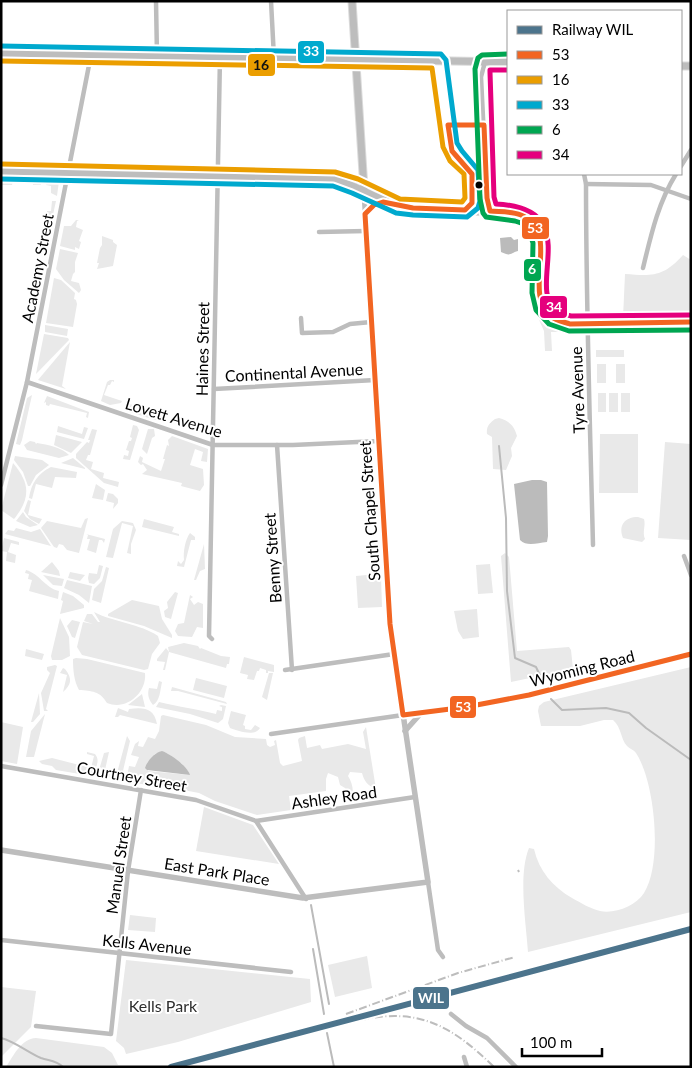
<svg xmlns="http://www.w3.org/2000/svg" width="692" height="1068" viewBox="0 0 692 1068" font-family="Lato,sans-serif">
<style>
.green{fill:#e9e9e9;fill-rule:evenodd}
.water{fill:#bbb}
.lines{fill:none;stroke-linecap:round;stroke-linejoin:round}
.stream{stroke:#bbb;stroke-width:2}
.primary-casing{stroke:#dbdbdb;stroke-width:9}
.minor{stroke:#bdbdbd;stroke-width:4.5}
.tertiary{stroke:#bdbdbd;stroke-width:5.5}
.primary{stroke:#bdbdbd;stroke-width:7}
.rail{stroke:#bdbdbd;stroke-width:2;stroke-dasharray:8 2.5 1 2.5;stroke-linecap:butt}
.bus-1-casing{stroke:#fff;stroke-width:9}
.bus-2-casing{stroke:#fff;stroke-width:9}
.bus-3-casing{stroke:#fff;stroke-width:9}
.bus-4-casing{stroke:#fff;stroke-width:9}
.bus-5-casing{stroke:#fff;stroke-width:9}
.bus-1{stroke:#f26522;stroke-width:5}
.bus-2{stroke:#eb9e00;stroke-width:5}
.bus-3{stroke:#00a9ce;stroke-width:5}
.bus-4{stroke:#00a651;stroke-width:5}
.bus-5{stroke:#e5007d;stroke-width:5}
.rail-1-casing{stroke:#fff;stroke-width:10}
.rail-1{stroke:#4c748c;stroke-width:6}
.bus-dot{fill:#000;stroke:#fff;stroke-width:2}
.labels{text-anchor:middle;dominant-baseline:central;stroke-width:4;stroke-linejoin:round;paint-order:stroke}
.street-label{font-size:16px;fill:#000;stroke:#fff}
.park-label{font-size:16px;fill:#2e2e2e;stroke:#fff}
.line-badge{stroke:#fff;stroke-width:2}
.badge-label{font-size:14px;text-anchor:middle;font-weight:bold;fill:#fff}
.pale-badge-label{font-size:14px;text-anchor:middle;font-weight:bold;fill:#111}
</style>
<rect width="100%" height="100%" fill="#fff"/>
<!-- green -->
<g class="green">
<path d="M 4,177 L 20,177 L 20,182 L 13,182 L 12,185 L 1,185 Z"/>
<path d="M 22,177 L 42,178 L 42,180 L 40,180 L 41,185 L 33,185 L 33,183 L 27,183 L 27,181 L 22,182 Z"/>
<path d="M 46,177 L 59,181 L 57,196 L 51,193 L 51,186 L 46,185 L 48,181 L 46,181 Z"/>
<path d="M 52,201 L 56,201 L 51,224 L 47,223 L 47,211 L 51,211 Z"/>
<path d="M 76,220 L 79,220 L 77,221 L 76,227 L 83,230 L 79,241 L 81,242 L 79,249 L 75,247 L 75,250 L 60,246 L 64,226 L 71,226 Z"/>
<path d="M 102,236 L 113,240 L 113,242 L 117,245 L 113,266 L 97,269 L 99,263 L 97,263 L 100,248 L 102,245 Z"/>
<path d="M 60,249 L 78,253 L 75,262 L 75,272 L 73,274 L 71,281 L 79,283 L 81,290 L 79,293 L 64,280 L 56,269 Z"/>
<path d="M 683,255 L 691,260 L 691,317 L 623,318 L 625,274 C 653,276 663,277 683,255 Z"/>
<path d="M 54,278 L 61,280 L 75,293 L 74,299 L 76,300 L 77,304 L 73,327 L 46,323 Z"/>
<path d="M 536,313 L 537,313 L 545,322 L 559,330 L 559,332 L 551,332 L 552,351 L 545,351 L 544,331 Z"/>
<path d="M 45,325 L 68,329 L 67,336 L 45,332 Z"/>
<path d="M 44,334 L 68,338 L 69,340 L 36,374 Z"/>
<path d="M 70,342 L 62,386 L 66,389 L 38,380 Z"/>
<rect x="596" y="350" width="28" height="7"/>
<rect x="597" y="364" width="9" height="19"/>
<rect x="616" y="364" width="9" height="19"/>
<path d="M 110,380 L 114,380 L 114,382 L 112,381 L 110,385 L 108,385 L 104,395 L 122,401 L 121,403 L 110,405 L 101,401 L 107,382 Z"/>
<rect x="598" y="393" width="8" height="19"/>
<rect x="609" y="393" width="9" height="19"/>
<rect x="621" y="393" width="9" height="19"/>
<path d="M 32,395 L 22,440 L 20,445 L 16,444 L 27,398 Z"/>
<path d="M 47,396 L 89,412 L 88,418 L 86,417 L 87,413 L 50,404 L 49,406 L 46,405 L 46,402 L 44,403 Z"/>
<path d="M 127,403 L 133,405 L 132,407 L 142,411 L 145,410 L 147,407 L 156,411 L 158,415 L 157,419 L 155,420 L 130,412 L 126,406 Z"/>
<path d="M 499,418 C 509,421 514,425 517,436 L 511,448 L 512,456 L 506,470 L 493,469 L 492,437 L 487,434 C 486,426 490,423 495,419 Z"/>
<path d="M 133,425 L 137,426 L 139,430 L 130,460 L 123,459 L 124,455 L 128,456 L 129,451 L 126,450 L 129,441 L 131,441 L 132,438 L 130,437 Z"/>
<path d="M 58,426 L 82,434 L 84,427 L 88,428 L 84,439 L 57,432 Z"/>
<path d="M 92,429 L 97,430 L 90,455 L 88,455 L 86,460 L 93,462 L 91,469 L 104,473 L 103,478 L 119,482 L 118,487 L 104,483 L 76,458 L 76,454 L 87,442 L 89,443 L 90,440 L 88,440 Z"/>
<path d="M 148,429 L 154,429 L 155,436 L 152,438 L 147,454 L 142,449 Z"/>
<path d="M 600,434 L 638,434 L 638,493 L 599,493 Z"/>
<path d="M 56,435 L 82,442 L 71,453 L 54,445 Z"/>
<path d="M 172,436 L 208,449 L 207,462 L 201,461 L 203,452 L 195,449 L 190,465 L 203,469 L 204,485 L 200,491 L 181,486 L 182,483 L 142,474 L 147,470 L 143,464 L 141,465 L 138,462 L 140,456 L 143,458 L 142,462 L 161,471 L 165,459 L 163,459 L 167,445 L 169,446 L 168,440 Z"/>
<path d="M 30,441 L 35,442 L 36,444 L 37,443 C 48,445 61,447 69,455 L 59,458 L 27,450 L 24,445 Z"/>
<path d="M 665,442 L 691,444 L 691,540 L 658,538 Z"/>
<path d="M 15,456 L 42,460 L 49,465 L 36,475 L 30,486 L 28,486 L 23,472 L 14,460 Z"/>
<path d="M 73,458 L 85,468 L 85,469 L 61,463 Z"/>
<path d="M 13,463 C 30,483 31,498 14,519 L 1,510 Z"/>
<path d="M 51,467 L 77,472 L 76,478 L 55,477 L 52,488 L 36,484 L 32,499 L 29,498 C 31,484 38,473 51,467 Z"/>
<path d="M 96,484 L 105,490 L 103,500 L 92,498 Z"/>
<path d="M 108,493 L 113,494 L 118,499 L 118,503 L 113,509 L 114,503 L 106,501 Z"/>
<path d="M 28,500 L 31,501 L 28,515 L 42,519 L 39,524 L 30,519 L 24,511 Z"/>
<path d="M 23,512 L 26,517 L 38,525 L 30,527 L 16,521 Z"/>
<path d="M 638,517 L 644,519 C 646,526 642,532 645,539 L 642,542 L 623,538 C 618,525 625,517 638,517 Z"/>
<path d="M 88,518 L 79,553 L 67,550 L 63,545 L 59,544 L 57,548 L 54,547 L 41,528 L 47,521 L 81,528 L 85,519 Z"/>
<path d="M 144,519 L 174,527 L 172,532 L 179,534 L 179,536 L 142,527 Z"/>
<path d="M 122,521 L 133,523 L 136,530 L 131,544 L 131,554 L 127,553 L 133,526 L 122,523 L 113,558 L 106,557 L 113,529 Z"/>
<path d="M 16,528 L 31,532 L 40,529 L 51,546 L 5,534 L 8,530 L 14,531 Z"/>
<path d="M 190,533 L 195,537 L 195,540 L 191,540 L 184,567 L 177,566 L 178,561 L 181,564 L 184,560 C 183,552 185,540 190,533 Z"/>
<path d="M 86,534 L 105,539 L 104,543 L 102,540 L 99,540 L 96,553 L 87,550 L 90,539 L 87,539 L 88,535 Z"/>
<path d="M 4,538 L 19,542 L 19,545 L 11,543 L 8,552 L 16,555 L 15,563 L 6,561 L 7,552 L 1,551 Z"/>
<path d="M 204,544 L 205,569 L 200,571 L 196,580 L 194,580 Z"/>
<path d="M 505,553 L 509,557 L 517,651 L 569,647 L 571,650 L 573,669 L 511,682 L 501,556 Z"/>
<path d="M 52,562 L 59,571 L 60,576 L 41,572 Z"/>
<path d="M 490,564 L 493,593 L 478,594 L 476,565 Z"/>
<path d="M 99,565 L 103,566 L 100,578 L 94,584 L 89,583 L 88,578 L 89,573 L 97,574 Z"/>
<path d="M 106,567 L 109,568 L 101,603 L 92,600 L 94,589 L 102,581 Z"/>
<path d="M 26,570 C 40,574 45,588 59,591 L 58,599 L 29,591 L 32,580 L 28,579 L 29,574 L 25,573 Z"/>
<path d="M 70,572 L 85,575 L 80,581 L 68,578 Z"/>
<path d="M 377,574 L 381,577 L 382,607 L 358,608 L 356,576 Z"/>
<path d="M 43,575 L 64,579 L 62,586 L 53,585 Z"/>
<path d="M 67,580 L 92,586 L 89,603 L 79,595 L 64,588 Z"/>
<path d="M 63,592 L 73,596 L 84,605 L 84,608 L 60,614 L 63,601 L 61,600 Z"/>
<path d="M 175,592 L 178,593 L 171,619 L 165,617 L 164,611 L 168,608 L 167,602 Z"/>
<path d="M 190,595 L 193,597 L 190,599 L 194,605 L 198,602 L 203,604 L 203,628 L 197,627 L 192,637 L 178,636 L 175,631 L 178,624 L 184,623 Z"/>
<path d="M 132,600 L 159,606 L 162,619 L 172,635 L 172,638 L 144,626 L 108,616 L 108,614 Z"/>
<path d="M 477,609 L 479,637 L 463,639 L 458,631 L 454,611 Z"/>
<path d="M 94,612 C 113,622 141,624 158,636 L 160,643 L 152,654 L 148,669 L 144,670 L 82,655 L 77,647 L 83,622 L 93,624 L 84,621 L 87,614 L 92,614 L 98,622 L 100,622 Z"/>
<path d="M 60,618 L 69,637 L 70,656 L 62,660 L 52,660 L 51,656 Z"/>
<path d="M 72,620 L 80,622 L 75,638 L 72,637 L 67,626 Z"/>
<path d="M 184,643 L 198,646 L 200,649 L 201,648 L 221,656 L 230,657 L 229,664 L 227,664 L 226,668 L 169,652 L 165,670 L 163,670 L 165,662 L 157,661 L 157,659 L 166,648 L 169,652 L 168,647 Z"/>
<path d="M 26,649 L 44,654 L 42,660 L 25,656 Z"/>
<path d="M 244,657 L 274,665 L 274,672 L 268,671 L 268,673 L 266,673 L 266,670 L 260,668 L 259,671 L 257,671 L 254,680 L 247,679 L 248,675 L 240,673 Z"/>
<path d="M 76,658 L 87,659 L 145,673 C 147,693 126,711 107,703 C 100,691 92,691 79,690 C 74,681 73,670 73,659 Z"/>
<path d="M 55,665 L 57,666 L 46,709 L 48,711 L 44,711 L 41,693 L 50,673 L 47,670 L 47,667 Z"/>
<path d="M 691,667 L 691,912 L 528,952 C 526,923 518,875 529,848 L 534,849 C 539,871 553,887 572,898 C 581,903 591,909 600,911 C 615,914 636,906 644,893 C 663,863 655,782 636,753 C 634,750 630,749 627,746 C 620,738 622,728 613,720 L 604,720 L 580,726 L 541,726 L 538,711 L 539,706 L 544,702 Z"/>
<path d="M 63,668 L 65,669 C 73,679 71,685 63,692 L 67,675 L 60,673 Z"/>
<path d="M 269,673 L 273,673 L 267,700 L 262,697 Z"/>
<path d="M 196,678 L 227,686 L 224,698 L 193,690 Z"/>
<path d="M 159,681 L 162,682 C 160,691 160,701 153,705 C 149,700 147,695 149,688 L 157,689 Z"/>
<path d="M 172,687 L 226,702 L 227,704 L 178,691 L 171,691 Z"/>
<path d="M 39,693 L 40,714 L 33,722 L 31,722 Z"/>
<path d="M 142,694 L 145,707 L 128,705 Z"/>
<path d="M 159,702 C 180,707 196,709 216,714 L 217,710 L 222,711 L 222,707 L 219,706 L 221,705 L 226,706 L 223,719 L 218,723 L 190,714 L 156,707 Z"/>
<path d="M 118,708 L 128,712 L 129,709 C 144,707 154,708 157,724 L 120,715 L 118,717 L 115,717 Z"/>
<path d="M 231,711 L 246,715 L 243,725 L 245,726 L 245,729 L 251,730 L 255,725 L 260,728 C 255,737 238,731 230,728 L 228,723 Z"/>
<path d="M 45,714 L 34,757 L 26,757 L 31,731 Z"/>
<path d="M 163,715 L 206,725 L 235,737 L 266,739 L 267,745 L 270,747 L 275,745 L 274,741 L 276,740 L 280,763 L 283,766 L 302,761 L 298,740 L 299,738 L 305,736 L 307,748 L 320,745 L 322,749 L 348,744 L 366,749 L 363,732 L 366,727 L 376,789 C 368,786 364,781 362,773 L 350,772 L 348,776 C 352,782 354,790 352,797 L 348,798 L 345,788 L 340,785 L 338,777 L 328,773 L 326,779 L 326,791 L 289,796 L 291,810 L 257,815 L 215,801 L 199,793 L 173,788 L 126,782 L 129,766 L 135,767 L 139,757 L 131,755 L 135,744 L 139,741 L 138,746 L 143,747 L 148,737 L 155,739 L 159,731 L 161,716 ZM 161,751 C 170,753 187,766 190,775 L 148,771 L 147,763 L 155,754 Z"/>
<path d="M 1,722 L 23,727 L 17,764 L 1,761 Z"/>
<path d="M 127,736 L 130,741 L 122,775 L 117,773 Z"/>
<path d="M 87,752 L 95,754 C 101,761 95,769 92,776 L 56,770 L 52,766 L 42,764 L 39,761 L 52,758 L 91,768 L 94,756 L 87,754 Z"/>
<path d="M 109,752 L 105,770 L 110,773 L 109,778 L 97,777 L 104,753 Z"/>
<path d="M 204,807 L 253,825 L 279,864 L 196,851 Z"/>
<path d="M 130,915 L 156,918 L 155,932 L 128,930 Z"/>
<path d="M 367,956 L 372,988 L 335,997 L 328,965 Z"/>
<path d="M 126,960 L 310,979 L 311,1002 L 178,1042 L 126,1054 L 124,1048 L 116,1041 Z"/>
<path d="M 1,987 L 36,991 L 31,1027 L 1,1057 Z"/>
<path d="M 36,1038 L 104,1047 L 112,1053 L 118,1065 L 6,1067 C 14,1055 21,1039 36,1038 Z"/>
</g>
<!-- water -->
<g class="water">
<path d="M 511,237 L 514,240 L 518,239 L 518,251 C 510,253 511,257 501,252 L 500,238 Z"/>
<path d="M 532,480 L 541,480 L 547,482 L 548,536 L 547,542 C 537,543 527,547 520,540 L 514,484 Z"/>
<path d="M 162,751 C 171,754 188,767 190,775 L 147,770 L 145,768 C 147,761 155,752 162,751 Z"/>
</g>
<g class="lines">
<!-- stream -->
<g class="stream">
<path d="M 499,446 L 506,518 L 507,591 L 515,658 L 536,667 L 543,682"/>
<path d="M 551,699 L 562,710 L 606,708 L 629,713 L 646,728 L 691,760"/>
<path d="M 311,905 L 329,1004"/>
<path d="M 313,949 L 324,1014"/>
<path d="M 327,1033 L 334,1067"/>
<path d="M 1,1038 C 16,1042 27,1052 41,1058 C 50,1061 56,1060 63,1067"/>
</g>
<defs>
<g id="primary">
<path d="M 352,1 L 364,189"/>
<path d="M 1,53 L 508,62"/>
<path d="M 681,66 L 691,66"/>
<path d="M 1,171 L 334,179 C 359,186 380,202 406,207 L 517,214 C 573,230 500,322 580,324 L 691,322"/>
</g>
</defs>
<!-- primary casing -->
<use href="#primary" class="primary-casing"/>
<!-- minor -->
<g class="minor">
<path d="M 156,1 L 157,56"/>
<path d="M 271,1 L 274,58"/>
<path d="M 485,62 L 481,77 L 487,198 L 490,211"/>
<path d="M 681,166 L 691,150"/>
<path d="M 584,174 L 586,184 C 586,304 590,425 593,545"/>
<path d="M 586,184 L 651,185 L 691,199"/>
<path d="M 319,232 L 366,231"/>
<path d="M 643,268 C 651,235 658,203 676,174"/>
<path d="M 301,318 L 302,333 L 333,332 L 350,324 L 371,322"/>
<path d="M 27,382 L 213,445 L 293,445 L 379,441"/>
<path d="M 214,389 L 375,380"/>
<path d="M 277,445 L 292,670"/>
<path d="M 1,485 L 27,382 L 91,55"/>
<path d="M 684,556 L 691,575"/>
<path d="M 212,639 L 209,636 L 220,57"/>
<path d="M 285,670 L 394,654"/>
<path d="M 271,734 L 403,715"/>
<path d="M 1,766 L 196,800 L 256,821 L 415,797"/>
<path d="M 256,821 L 306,899"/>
<path d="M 428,882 L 438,950 L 443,957"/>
<path d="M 1,940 L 291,972"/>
<path d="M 451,1014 L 466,1026 L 487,1038 L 516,1067"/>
<path d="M 36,1026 L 111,1034 L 128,871 L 141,790"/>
<path d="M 464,1057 L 467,1067"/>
</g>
<!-- tertiary -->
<g class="tertiary">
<path d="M 365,214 L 374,205 L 388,202"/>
<path d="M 403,715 L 466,707 L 529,695 L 691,654"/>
<path d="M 405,731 L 422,712"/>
<path d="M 1,850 L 303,898 L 428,882 L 391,633 L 364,190"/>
</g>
<!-- primary -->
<use href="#primary" class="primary"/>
<!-- rail -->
<g class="rail">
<path d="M 518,870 L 519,872"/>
<path d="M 346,1014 L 458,973 L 515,957"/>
<path d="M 361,1020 C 420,1007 453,1027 494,1067"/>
</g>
<defs>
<path id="bus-1" d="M 691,322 L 570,324 C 565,322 556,321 552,317 C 520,293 563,232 521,215 C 511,211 500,212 490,211 L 487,198 L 484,125 L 448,125 L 452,151 L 472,174 L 472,203 L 465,210 L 413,208 L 383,202 L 374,205 L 365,214 L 390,624 L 403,715 L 466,707 L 529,695 L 691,654"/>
<path id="bus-2" d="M 1,61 L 432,68 L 443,147 L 450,161 L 464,174 L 465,198 L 462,202 L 400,199 L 358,179 L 335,172 L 1,164"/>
<path id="bus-3" d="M 1,46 L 441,54 L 446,60 L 457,143 L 462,151 L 478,170 L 480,201 L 478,208 L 467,217 L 413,215 L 396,213 L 352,193 L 333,186 L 1,179"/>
<path id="bus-4" d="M 508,54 L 482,55 L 478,58 L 475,69 L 480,199 L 483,213 L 486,217 L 515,221 L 521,223 L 529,231 L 533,243 L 532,293 L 536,310 L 549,324 L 569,331 L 691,330"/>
<path id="bus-5" d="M 508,70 L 490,70 L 490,72 L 494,197 L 496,204 C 587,208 524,288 557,311 C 560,314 567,315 571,316 L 691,315"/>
</defs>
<!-- bus-1 casing -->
<use href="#bus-1" class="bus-1-casing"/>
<!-- bus-2 casing -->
<use href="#bus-2" class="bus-2-casing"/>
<!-- bus-3 casing -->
<use href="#bus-3" class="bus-3-casing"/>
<!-- bus-4 casing -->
<use href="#bus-4" class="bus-4-casing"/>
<!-- bus-5 casing -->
<use href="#bus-5" class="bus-5-casing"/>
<!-- bus-1 -->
<use href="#bus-1" class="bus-1"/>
<!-- bus-2 -->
<use href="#bus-2" class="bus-2"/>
<!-- bus-3 -->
<use href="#bus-3" class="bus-3"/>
<!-- bus-4 -->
<use href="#bus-4" class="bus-4"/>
<!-- bus-5 -->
<use href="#bus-5" class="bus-5"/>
<defs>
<path id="rail-1" d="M 171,1067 L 691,929"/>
</defs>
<!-- rail-1 casing -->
<use href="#rail-1" class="rail-1-casing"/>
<!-- rail-1 -->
<use href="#rail-1" class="rail-1"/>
</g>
<!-- markers -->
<circle class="bus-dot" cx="479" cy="185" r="4.5"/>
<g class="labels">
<!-- street labels -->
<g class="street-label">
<text transform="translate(37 268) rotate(-79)">Academy Street</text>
<text transform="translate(202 349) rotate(-89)">Haines Street</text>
<text transform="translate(294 372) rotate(-3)">Continental Avenue</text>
<text transform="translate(577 390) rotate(-92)">Tyre Avenue</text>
<text transform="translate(174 417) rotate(17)">Lovett Avenue</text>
<text transform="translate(369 511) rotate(-94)">South Chapel Street</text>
<text transform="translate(272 558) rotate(-94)">Benny Street</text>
<text transform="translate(582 668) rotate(-14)">Wyoming Road</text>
<text transform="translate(132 776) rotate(10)">Courtney Street</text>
<text transform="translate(334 797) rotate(-8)">Ashley Road</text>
<text transform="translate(118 865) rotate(-82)">Manuel Street</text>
<text transform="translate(217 871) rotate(9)">East Park Place</text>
<text transform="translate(147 944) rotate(6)">Kells Avenue</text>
</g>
<!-- park labels -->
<g class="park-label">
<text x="163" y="1005">Kells Park</text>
</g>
</g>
<g class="line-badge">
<rect x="297" y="40" width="28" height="24" rx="5" fill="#00a9ce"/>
<rect x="247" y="53" width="29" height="24" rx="5" fill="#eb9e00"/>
<rect x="521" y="216" width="29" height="24" rx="5" fill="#f26522"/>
<rect x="523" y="258" width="19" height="24" rx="5" fill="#00a651"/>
<rect x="539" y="295" width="29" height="24" rx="5" fill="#e5007d"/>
<rect x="449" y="695" width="28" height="24" rx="5" fill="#f26522"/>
<rect x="412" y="986" width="38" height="24" rx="5" fill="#4c748c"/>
</g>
<g class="badge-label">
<text x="311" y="56">33</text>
<text x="535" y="233">53</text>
<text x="532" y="274">6</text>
<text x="554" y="312">34</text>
<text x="463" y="712">53</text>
<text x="431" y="1003">WIL</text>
</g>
<g class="pale-badge-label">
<text x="261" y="70">16</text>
</g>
<!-- border -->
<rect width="692" height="1068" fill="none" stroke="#000000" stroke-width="5"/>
<!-- legend -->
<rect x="507" y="10" width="175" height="165" fill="#ffffff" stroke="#999999"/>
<rect x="517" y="26" width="25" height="8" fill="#4c748c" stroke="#999999"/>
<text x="552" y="35" font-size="15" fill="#000000">Railway WIL</text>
<rect x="517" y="51" width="25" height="8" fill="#f26522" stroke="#999999"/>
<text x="552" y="60" font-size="15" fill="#000000">53</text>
<rect x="517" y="76" width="25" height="8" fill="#eb9e00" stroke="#999999"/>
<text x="552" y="85" font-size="15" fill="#000000">16</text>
<rect x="517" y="101" width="25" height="8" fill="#00a9ce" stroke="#999999"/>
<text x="552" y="110" font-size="15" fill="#000000">33</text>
<rect x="517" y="126" width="25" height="8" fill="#00a651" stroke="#999999"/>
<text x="552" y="135" font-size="15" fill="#000000">6</text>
<rect x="517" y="151" width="25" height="8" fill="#e5007d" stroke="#999999"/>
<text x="552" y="160" font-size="15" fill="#000000">34</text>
<!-- scale -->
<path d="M522 1048v8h80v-8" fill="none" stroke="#000000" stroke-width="2.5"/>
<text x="530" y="1048" font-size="15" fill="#000000" stroke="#ffffff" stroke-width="4" paint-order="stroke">100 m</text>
</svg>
